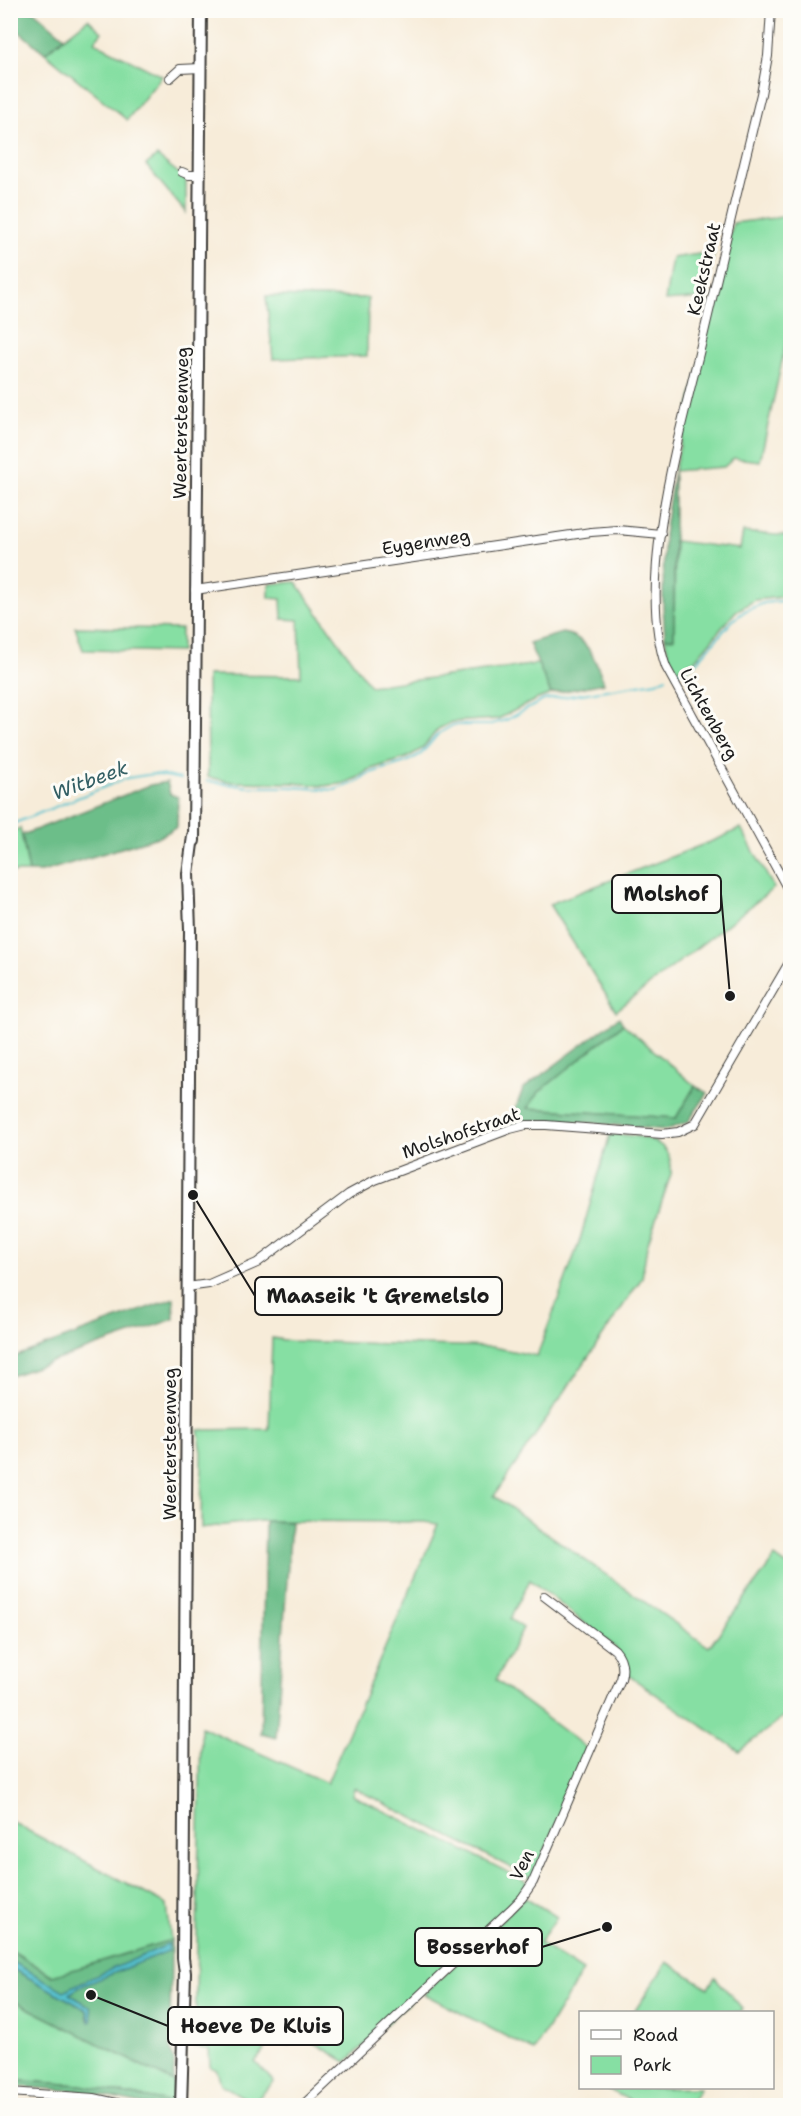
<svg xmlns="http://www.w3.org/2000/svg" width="801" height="2116" viewBox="0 0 801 2116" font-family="'Shantell Sans',sans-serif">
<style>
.green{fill:#86dfa3;stroke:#517e60;stroke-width:1.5}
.forest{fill:#6cbe89;stroke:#446d52;stroke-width:1.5}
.water{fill:#56c3cf;stroke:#397076;stroke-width:1.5}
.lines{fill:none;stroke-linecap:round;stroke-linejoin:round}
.stream{stroke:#56c3cf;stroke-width:2}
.minor-casing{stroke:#3d3b38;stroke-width:10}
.secondary-casing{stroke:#3d3b38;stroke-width:14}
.minor{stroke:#fff;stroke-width:8}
.secondary{stroke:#fff;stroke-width:10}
.labels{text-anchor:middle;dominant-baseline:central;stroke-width:6;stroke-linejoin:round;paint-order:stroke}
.street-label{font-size:18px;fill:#1c1c1c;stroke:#fdfcf7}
.water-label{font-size:20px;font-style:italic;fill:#335f64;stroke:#fdfcf7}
.leader{fill:none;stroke:#1c1c1c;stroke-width:2}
.callout-dot{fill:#1c1c1c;stroke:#fdfcf7;stroke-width:2}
.callout{fill:#fdfcf7;stroke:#1c1c1c;stroke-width:2}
.callout-label{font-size:20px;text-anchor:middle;font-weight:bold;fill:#1c1c1c}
</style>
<rect width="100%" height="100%" fill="#fdfcf7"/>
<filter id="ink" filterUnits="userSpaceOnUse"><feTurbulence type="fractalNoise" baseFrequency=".0167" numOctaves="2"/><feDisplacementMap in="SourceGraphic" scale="12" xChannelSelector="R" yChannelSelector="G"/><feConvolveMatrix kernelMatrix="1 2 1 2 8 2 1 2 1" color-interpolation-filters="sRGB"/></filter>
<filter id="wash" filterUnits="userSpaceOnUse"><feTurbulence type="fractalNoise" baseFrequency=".008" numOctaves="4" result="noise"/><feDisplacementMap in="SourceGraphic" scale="24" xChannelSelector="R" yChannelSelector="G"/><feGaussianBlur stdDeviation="1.35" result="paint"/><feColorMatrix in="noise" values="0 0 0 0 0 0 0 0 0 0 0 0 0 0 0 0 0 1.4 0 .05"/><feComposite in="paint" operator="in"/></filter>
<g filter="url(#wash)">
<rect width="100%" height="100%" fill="#f7ecd9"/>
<!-- green -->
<g class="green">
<path d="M 88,19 L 102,32 L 94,42 L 162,76 L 127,120 L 45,53 Z"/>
<path d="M 157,156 L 186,179 L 186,213 L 146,165 Z"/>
<path d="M 790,216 L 790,325 L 760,461 L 734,458 L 724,467 L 674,471 L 733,223 Z"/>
<path d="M 714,252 L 705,298 L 665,301 L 672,258 Z"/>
<path d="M 266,296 L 368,298 L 367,356 L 273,359 Z"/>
<path d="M 790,516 L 790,596 L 755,600 L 736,611 L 694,661 L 676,670 L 669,658 L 665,638 L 674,637 L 675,541 L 740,549 L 743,532 L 788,536 Z"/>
<path d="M 296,582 L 370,686 L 538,664 L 551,694 L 535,700 L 498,719 L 452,722 L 438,729 L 422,749 L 406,758 L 368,770 L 357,778 L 341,784 L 323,786 L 293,783 L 232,782 L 208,777 L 207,675 L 301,676 L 299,620 L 282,619 L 281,599 L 269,598 L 269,584 Z"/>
<path d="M 75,627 L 181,629 L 181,652 L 83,650 Z"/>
<path d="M 20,828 L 29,872 L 11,872 L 11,832 Z"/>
<path d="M 741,828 L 774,888 L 616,1011 L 549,904 L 720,838 Z"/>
<path d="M 623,1024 L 695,1086 L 676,1118 L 527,1108 L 539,1092 Z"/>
<path d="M 610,1134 C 638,1136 674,1136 671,1174 L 647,1246 L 642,1278 L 494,1496 L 709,1647 L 775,1557 L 790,1568 L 790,1712 L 739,1751 L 625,1673 L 615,1647 L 530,1580 L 510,1619 L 523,1628 L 496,1680 L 588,1749 L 533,1879 L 354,1788 L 352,1795 L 530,1883 L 518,1899 L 346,2062 L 300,2034 L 288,2046 L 274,2038 L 255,2062 L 274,2082 L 253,2103 L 221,2084 L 217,2070 L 210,2067 L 209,2049 L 195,2048 L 201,1727 L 327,1783 L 438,1524 L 424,1522 L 259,1521 L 201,1528 L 202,1452 L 198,1430 L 269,1429 L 272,1338 L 290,1341 L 493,1347 L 537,1356 L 579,1243 Z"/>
<path d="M 10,1821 L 167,1905 L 171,1940 L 53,1976 L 11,1950 Z"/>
<path d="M 525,1897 L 557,1917 L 539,1943 L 583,1971 L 534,2051 L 424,1994 Z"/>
<path d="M 667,1962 L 708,1988 L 715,1977 L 743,2009 L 741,2012 L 634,2012 Z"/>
<path d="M 10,1999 L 174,2082 L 174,2103 L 80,2085 L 11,2080 Z"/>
<path d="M 606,2088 L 700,2088 L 690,2105 L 638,2105 Z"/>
</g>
<!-- forest -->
<g class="forest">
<path d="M 10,11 L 34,11 L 64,37 L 45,53 L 11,25 Z"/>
<path d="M 674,471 L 674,638 L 665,638 L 663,606 L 664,535 Z"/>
<path d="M 562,633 C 588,636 596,661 604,683 L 551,694 L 529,643 Z"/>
<path d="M 167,782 L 170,794 L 178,797 L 177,827 L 161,836 L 42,872 L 29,872 L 22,835 L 150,785 Z"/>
<path d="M 619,1017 L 623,1024 L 539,1092 L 528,1108 L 676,1118 L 695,1086 L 708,1093 L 688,1122 L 666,1130 L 580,1122 L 535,1121 L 509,1126 L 523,1089 Z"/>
<path d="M 174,1298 L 174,1319 L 11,1376 L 11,1358 Z"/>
<path d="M 265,1521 L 291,1522 L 276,1738 L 261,1734 Z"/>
<path d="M 171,1940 L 170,2046 L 174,2061 L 174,2082 L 10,1999 L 11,1968 L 87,2010 L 88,2020 L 91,2007 L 69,1994 L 80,1987 L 82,1982 L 64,1992 L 11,1961 L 10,1950 L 53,1976 Z"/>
<path d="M 10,2080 L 80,2085 L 174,2103 L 174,2105 L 147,2105 L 78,2091 L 11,2086 Z"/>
</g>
<!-- water -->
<path class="water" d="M 169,1944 L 168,1951 L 80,1987 L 69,1994 L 91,2007 L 92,2021 L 90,2022 L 87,2010 L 11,1968 L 11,1961 L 64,1991 L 82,1982 Z"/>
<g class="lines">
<!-- stream -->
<g class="stream">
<path d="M 674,674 L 695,664 L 732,621 L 745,611 L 764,603 L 790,600"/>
<path d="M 207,781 L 249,787 L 291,787 L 335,790 L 357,782 L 367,774 L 406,762 L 421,754 L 438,734 L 453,725 L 488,725 L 506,720 L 544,700 L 656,682 L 666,678"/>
<path d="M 10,825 L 127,778 L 154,774 L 181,779"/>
</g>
</g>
</g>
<g filter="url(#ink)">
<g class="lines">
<defs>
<g id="minor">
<path d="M 771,10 L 768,56 L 761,94 C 741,176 721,259 702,341 C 681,430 635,579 666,667 L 790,893"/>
<path d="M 170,78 L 180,69 L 201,68"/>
<path d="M 182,172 L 189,175 L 199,175"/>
<path d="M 195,590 L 591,532 L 618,530 L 661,534"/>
<path d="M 187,1287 L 209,1284 L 257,1263 L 349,1194 L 375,1180 L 510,1129 L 526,1125 L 546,1125 L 662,1134 L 678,1132 L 695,1124 L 790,961"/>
<path d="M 10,2092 L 94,2098 L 130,2106"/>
<path d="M 302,2106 L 510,1910 L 522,1898 L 533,1882 L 621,1679 C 624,1668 623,1659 615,1650 L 544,1596"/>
</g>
<g id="secondary">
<path d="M 194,841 L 201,10"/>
<path d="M 181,2106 L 185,1973 L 183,1958 C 186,1615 187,1273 190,930 L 188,874 L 193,836"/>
</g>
</defs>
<!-- minor casing -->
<use href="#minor" class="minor-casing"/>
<!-- secondary casing -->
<use href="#secondary" class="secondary-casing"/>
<!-- minor -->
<use href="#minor" class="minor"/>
<!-- secondary -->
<use href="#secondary" class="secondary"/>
</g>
</g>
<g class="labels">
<!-- street labels -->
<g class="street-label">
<text transform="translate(704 269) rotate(-77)">Keekstraat</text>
<text transform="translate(181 423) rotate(-89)">Weertersteenweg</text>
<text transform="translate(426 542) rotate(-9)">Eygenweg</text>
<text transform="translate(709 714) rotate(61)">Lichtenberg</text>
<text transform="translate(461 1133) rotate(-19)">Molshofstraat</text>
<text transform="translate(170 1444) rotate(-90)">Weertersteenweg</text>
<text transform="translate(522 1865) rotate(-63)">Ven</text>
</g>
<!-- water labels -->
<g class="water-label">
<text transform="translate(90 780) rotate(-20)">Witbeek</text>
</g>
</g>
<!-- callouts -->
<path class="leader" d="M730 996L721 894M193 1195L255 1296M607 1927L542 1947M91 1995L168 2026"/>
<g class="callout-dot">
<circle cx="730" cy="996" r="6"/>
<circle cx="193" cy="1195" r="6"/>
<circle cx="607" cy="1927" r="6"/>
<circle cx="91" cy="1995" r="6"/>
</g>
<g class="callout">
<rect x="612" y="875" width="109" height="38" rx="6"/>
<rect x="255" y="1277" width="247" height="38" rx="6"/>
<rect x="415" y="1928" width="127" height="38" rx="6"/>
<rect x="168" y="2007" width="175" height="38" rx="6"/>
</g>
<g class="callout-label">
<text x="666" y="901">Molshof</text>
<text x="378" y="1303">Maaseik 't Gremelslo</text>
<text x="478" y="1954">Bosserhof</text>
<text x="256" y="2033">Hoeve De Kluis</text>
</g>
<!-- margin -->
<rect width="801" height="2116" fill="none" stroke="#fdfcf7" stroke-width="36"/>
<!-- legend -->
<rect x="579" y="2011" width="195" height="78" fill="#fdfcf7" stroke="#a3a29f" stroke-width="1.5"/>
<rect x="591" y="2030" width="30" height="9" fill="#ffffff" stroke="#a3a29f" stroke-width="1.5"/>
<text x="633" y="2041" font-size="18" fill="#1c1c1c">Road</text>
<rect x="591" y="2056" width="30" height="18" fill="#86dfa3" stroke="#a3a29f" stroke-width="1.5"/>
<text x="633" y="2071" font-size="18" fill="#1c1c1c">Park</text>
</svg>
